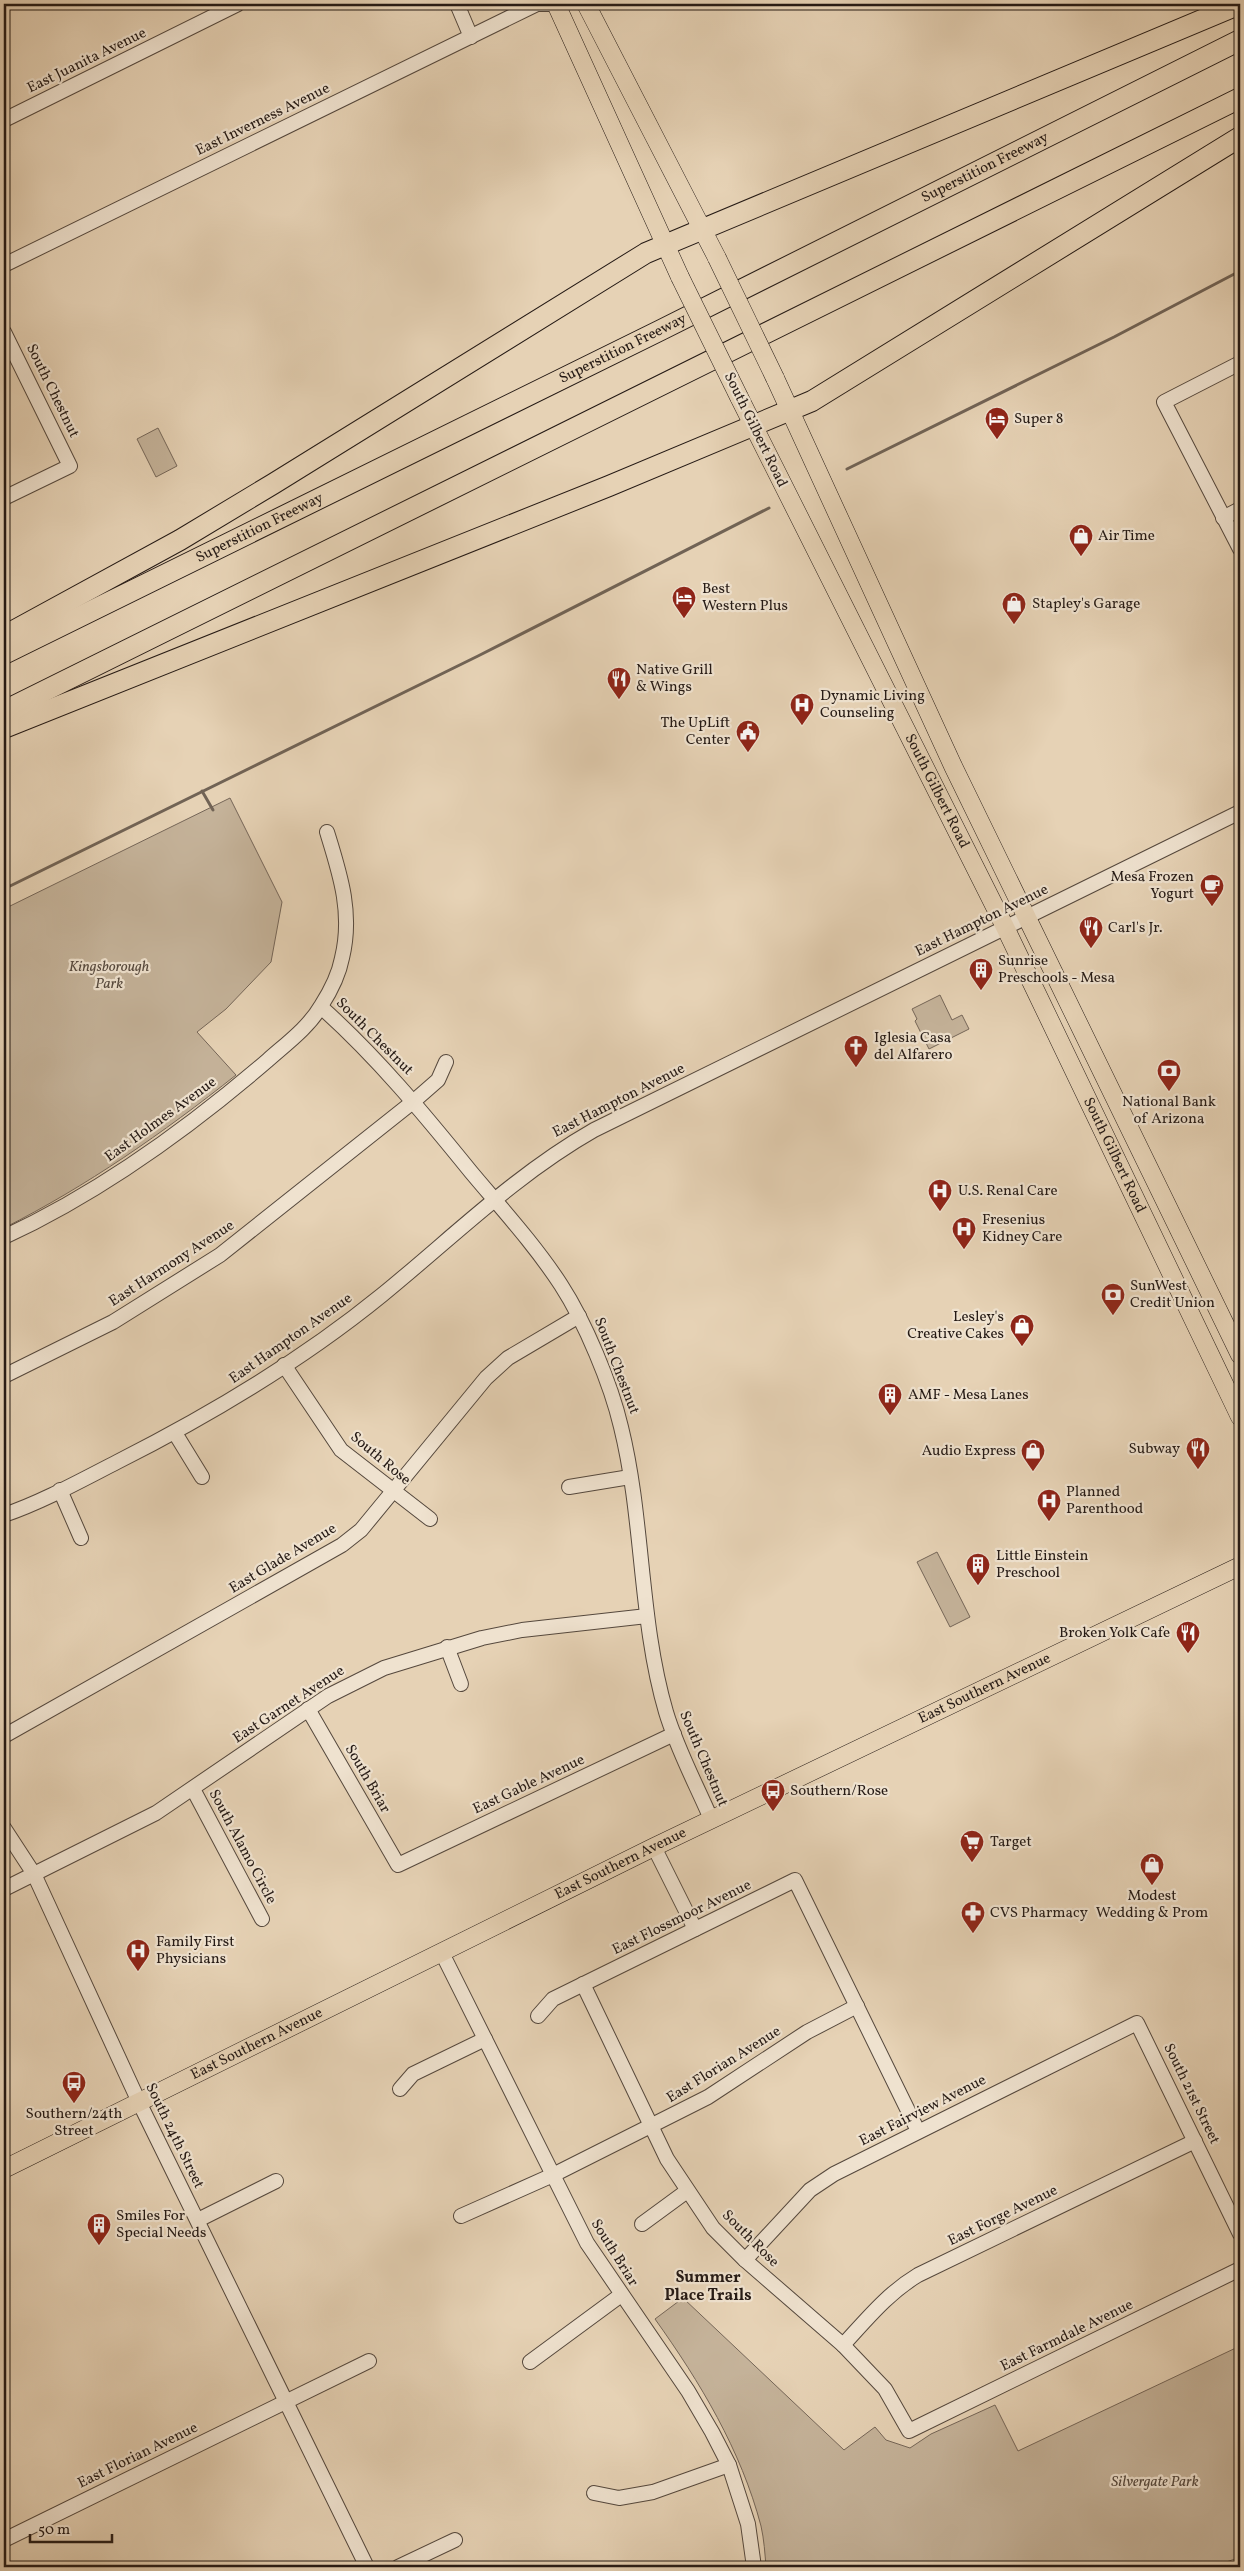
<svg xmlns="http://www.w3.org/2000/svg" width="1244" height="2571" viewBox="0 0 1244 2571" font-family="Vollkorn,serif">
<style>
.green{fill:#c5b39a;stroke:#756658}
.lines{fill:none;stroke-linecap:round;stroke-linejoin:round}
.stream{stroke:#716355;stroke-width:3}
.minor-casing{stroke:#55483d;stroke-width:16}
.major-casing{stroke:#251a15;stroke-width:19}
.highway-casing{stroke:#251a15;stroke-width:22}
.minor{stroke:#efe2cf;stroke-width:14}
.major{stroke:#e6d2b5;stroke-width:18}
.highway{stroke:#e6d2b5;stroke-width:20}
.major-bridge-casing{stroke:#251a15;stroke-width:19;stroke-linecap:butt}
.major-bridge{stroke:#e6d2b5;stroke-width:18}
.labels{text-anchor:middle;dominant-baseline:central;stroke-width:4.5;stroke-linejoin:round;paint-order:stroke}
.street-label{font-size:15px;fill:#251a15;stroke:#efe2cf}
.poi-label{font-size:15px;fill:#251a15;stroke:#efe2cf;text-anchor:start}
.park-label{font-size:15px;font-style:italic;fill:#55483d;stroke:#efe2cf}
.neighbourhood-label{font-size:16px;font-weight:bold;fill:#251a15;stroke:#efe2cf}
</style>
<rect width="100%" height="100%" fill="#e6d2b5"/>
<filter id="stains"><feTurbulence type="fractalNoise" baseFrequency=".004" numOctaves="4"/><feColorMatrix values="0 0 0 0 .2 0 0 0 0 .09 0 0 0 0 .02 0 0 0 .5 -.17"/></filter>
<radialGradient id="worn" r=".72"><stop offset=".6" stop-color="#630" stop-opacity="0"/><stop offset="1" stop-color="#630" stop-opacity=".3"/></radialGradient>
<!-- green -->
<g class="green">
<path d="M 158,428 L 177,466 L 156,477 L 137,439 Z"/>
<path d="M 230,798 L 282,902 L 271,962 L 226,1009 L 197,1032 L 236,1075 C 163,1133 87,1186 4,1228 L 4,909 Z"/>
<path d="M 940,995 L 952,1020 L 962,1015 L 969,1029 L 929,1049 L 915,1021 L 917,1019 L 912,1009 Z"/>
<path d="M 937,1552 L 970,1617 L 950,1627 L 917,1562 Z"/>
<path d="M 683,2298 L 844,2450 L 875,2427 L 886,2440 L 910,2448 L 931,2434 L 995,2405 L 1018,2451 L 1240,2346 L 1240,2557 L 1213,2567 L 766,2567 C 765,2554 764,2539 761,2526 C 741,2450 700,2382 655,2319 Z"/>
</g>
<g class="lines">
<!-- stream -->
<g class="stream">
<path d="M 847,469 L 1114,337 L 1240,271"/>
<path d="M 202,791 L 213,810"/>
<path d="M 4,889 L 478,656 L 769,508"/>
</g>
<defs>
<g id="minor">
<path d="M 457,4 L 471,37"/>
<path d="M 4,120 L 238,4"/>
<path d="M 4,265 L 537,4 L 556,4"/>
<path d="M 4,332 L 70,466 L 4,498"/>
<path d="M 1240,363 L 1164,402 L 1240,549"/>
<path d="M 1223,518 L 1240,509"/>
<path d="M 321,1007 C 377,1057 424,1114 471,1172 C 502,1209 535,1245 561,1285 C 585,1322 611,1384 621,1427 C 644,1520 639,1620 666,1712 C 677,1749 696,1784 711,1819"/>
<path d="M 4,1237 C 99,1193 189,1128 268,1060 C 286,1044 309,1027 321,1006 C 330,992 339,974 342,958 C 353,913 340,874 327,832"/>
<path d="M 284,1365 L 341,1450 L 430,1519"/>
<path d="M 4,1376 L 113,1322 L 220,1255 L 414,1101 L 438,1080 L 446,1062"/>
<path d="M 175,1433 L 202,1477"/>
<path d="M 569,1487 L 630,1477"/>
<path d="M 60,1490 L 81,1538"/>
<path d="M 4,1515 C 42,1502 80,1481 117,1462 C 210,1415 301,1361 382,1295 C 452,1238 515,1175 594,1130 L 1240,812"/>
<path d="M 447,1647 L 461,1684"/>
<path d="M 308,1709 L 398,1865 L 674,1734"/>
<path d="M 4,1736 L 342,1545 L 361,1530 L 486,1378 L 508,1358 L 579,1316"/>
<path d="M 193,1789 L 262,1919"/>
<path d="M 4,1828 L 34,1874 L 139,2102 L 367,2567"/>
<path d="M 654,1847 L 695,1929"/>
<path d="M 4,1889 L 156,1813 L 328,1696 L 384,1668 L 482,1638 L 522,1630 L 647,1616"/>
<path d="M 442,1953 L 587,2243 L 688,2391 L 712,2432 L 729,2465 L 748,2524 L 754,2567"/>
<path d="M 583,1984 L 667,2159 L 713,2228 L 745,2260 L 843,2345 L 885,2389 L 909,2431 L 1240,2269"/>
<path d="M 538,2016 L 553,1999 L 795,1880 L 918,2131"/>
<path d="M 400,2089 L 413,2074 L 485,2039"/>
<path d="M 461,2216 L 553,2175 L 708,2097 L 807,2032 L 857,2006"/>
<path d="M 198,2220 L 276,2181"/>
<path d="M 642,2224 L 687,2191"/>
<path d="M 745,2260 L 810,2190 L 834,2174 L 1137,2023 L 1240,2234"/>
<path d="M 843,2345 C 867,2319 888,2293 918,2275 L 1195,2141"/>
<path d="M 530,2362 L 621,2295"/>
<path d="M 594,2493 L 619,2498 L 653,2492 L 729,2465"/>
<path d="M 4,2540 L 369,2361"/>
<path d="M 398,2567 L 455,2540"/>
</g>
<g id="major">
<path d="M 556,4 L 680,277"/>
<path d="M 586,4 L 717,258"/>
<path d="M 775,378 L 953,766 L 1240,1355"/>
<path id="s1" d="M 739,397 L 1005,927 L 1240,1417"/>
<path id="s2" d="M 4,2169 L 654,1847 L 1240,1566"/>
</g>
<g id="highway">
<path d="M 4,636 L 180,540 L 273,484 L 646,253 L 1240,4"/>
<path id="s3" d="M 4,654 L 661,330 L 1240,40"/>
<path d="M 4,711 L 1240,98"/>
<path d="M 4,728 L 609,486 L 812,401 L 1240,137"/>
</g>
</defs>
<!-- minor casing -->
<use href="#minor" class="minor-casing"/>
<!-- major casing -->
<use href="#major" class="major-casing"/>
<!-- highway casing -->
<use href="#highway" class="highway-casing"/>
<!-- minor -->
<use href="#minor" class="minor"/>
<!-- major -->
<use href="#major" class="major"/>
<!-- highway -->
<use href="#highway" class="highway"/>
<defs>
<g id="major-bridge">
<path d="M 717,258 L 775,378"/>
<path d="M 680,277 L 739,397"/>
</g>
</defs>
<!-- major-bridge casing -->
<use href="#major-bridge" class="major-bridge-casing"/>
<!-- major-bridge -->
<use href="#major-bridge" class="major-bridge"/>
</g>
<!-- icons -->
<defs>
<symbol id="hotel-pin" viewBox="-11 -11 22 30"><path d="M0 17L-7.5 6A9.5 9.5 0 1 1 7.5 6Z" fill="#8f2418" stroke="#efe2cf"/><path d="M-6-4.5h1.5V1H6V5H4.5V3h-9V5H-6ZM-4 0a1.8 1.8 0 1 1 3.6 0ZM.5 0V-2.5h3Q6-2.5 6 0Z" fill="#fff"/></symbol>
<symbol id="shop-pin" viewBox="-11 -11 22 30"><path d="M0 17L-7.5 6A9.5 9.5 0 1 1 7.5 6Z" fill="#8f2418" stroke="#efe2cf"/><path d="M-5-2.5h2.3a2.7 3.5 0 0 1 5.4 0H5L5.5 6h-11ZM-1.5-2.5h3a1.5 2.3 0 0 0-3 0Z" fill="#fff"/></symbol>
<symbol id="restaurant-pin" viewBox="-11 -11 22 30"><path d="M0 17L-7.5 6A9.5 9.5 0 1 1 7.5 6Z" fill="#8f2418" stroke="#efe2cf"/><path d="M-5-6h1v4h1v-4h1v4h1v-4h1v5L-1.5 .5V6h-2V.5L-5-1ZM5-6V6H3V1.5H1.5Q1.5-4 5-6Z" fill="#fff"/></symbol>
<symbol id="hospital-pin" viewBox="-11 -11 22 30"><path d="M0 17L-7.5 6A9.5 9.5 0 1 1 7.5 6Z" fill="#8f2418" stroke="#efe2cf"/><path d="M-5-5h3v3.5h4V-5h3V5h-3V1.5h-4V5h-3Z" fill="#fff"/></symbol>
<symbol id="civic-pin" viewBox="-11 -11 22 30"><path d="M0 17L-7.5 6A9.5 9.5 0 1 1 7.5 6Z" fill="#8f2418" stroke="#efe2cf"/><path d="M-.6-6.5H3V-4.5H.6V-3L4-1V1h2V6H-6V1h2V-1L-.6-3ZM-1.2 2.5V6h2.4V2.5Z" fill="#fff"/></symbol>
<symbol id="cafe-pin" viewBox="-11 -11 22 30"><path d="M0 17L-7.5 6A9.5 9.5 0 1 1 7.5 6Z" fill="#8f2418" stroke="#efe2cf"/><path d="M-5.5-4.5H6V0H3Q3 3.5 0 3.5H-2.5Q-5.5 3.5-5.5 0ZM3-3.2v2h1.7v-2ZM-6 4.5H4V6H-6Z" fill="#fff"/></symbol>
<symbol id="building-pin" viewBox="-11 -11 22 30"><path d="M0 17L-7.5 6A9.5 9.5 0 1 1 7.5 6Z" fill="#8f2418" stroke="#efe2cf"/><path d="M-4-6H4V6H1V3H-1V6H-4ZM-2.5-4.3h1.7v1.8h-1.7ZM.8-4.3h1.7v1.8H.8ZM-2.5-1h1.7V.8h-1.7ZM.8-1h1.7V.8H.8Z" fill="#fff"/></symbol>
<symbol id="church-pin" viewBox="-11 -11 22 30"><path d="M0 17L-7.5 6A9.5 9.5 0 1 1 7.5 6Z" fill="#8f2418" stroke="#efe2cf"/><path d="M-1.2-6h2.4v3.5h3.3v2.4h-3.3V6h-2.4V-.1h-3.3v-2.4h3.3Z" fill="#fff"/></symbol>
<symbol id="bank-pin" viewBox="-11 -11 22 30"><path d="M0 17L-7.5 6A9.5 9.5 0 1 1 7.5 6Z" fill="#8f2418" stroke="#efe2cf"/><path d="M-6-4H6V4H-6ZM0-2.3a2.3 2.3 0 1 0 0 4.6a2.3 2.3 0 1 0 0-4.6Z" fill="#fff"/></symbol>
<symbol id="bus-pin" viewBox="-11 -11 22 30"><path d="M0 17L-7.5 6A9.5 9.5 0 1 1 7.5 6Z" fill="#8f2418" stroke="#efe2cf"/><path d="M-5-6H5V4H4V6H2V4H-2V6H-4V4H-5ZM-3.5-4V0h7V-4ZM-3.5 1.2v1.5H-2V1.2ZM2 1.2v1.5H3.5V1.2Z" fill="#fff"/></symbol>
<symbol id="supermarket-pin" viewBox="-11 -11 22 30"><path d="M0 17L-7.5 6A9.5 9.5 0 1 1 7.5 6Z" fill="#8f2418" stroke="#efe2cf"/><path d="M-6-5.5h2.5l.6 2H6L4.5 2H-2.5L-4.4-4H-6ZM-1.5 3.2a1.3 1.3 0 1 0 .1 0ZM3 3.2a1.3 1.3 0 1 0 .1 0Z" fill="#fff"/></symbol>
<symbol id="pharmacy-pin" viewBox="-11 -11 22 30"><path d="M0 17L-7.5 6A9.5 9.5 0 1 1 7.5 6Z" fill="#8f2418" stroke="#efe2cf"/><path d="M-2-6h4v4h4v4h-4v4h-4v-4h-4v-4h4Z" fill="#fff"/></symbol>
</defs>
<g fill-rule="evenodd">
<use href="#hotel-pin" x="983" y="405" width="28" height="38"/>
<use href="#shop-pin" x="1067" y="522" width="28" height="38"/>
<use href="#hotel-pin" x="670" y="584" width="28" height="38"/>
<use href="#shop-pin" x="1000" y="590" width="28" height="38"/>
<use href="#restaurant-pin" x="605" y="665" width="28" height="38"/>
<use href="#hospital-pin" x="788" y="691" width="28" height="38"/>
<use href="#civic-pin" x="734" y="718" width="28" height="38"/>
<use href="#cafe-pin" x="1198" y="872" width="28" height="38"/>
<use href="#restaurant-pin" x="1077" y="914" width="28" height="38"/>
<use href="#building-pin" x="967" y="956" width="28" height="38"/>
<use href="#church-pin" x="842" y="1033" width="28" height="38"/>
<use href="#bank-pin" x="1155" y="1057" width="28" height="38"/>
<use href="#hospital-pin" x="926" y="1177" width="28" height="38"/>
<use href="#hospital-pin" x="950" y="1215" width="28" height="38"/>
<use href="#bank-pin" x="1099" y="1281" width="28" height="38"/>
<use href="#shop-pin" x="1008" y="1312" width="28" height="38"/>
<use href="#building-pin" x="876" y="1381" width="28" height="38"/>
<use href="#restaurant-pin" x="1184" y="1435" width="28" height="38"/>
<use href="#shop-pin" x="1019" y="1437" width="28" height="38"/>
<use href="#hospital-pin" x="1035" y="1487" width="28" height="38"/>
<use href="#building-pin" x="964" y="1551" width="28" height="38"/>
<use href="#restaurant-pin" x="1174" y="1619" width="28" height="38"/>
<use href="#bus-pin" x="759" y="1777" width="28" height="38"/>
<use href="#supermarket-pin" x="958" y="1828" width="28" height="38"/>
<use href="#shop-pin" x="1138" y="1851" width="28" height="38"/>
<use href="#pharmacy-pin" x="959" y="1899" width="28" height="38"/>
<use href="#hospital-pin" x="124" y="1937" width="28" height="38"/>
<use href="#bus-pin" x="60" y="2069" width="28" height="38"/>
<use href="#building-pin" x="85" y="2211" width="28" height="38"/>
</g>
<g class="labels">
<!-- street labels -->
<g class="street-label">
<text transform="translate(87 61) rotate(-26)">East Juanita Avenue</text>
<text transform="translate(263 120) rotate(-26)">East Inverness Avenue</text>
<text stroke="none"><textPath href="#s3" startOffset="1095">Superstition Freeway</textPath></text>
<text stroke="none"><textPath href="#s3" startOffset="690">Superstition Freeway</textPath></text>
<text transform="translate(52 391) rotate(64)">South Chestnut</text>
<text transform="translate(755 430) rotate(64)">South Gilbert Road</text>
<text stroke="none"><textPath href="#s3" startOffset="285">Superstition Freeway</textPath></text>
<text stroke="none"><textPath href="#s1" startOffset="441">South Gilbert Road</textPath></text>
<text transform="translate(982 921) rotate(-26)">East Hampton Avenue</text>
<text transform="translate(374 1037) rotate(45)">South Chestnut</text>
<text transform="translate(619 1101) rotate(-27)">East Hampton Avenue</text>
<text transform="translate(161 1120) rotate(-36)">East Holmes Avenue</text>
<text stroke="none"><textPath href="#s1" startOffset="846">South Gilbert Road</textPath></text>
<text transform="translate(172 1264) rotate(-33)">East Harmony Avenue</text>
<text transform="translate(291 1339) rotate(-35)">East Hampton Avenue</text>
<text transform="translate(616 1366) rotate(69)">South Chestnut</text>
<text transform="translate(380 1459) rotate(40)">South Rose</text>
<text transform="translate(283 1559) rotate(-31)">East Glade Avenue</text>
<text stroke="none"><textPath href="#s2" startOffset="1092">East Southern Avenue</textPath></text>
<text transform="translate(289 1705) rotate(-33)">East Garnet Avenue</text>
<text transform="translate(703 1759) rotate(67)">South Chestnut</text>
<text transform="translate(367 1779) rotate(60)">South Briar</text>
<text transform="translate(529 1785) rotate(-25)">East Gable Avenue</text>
<text transform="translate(242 1847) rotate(62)">South Alamo Circle</text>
<text stroke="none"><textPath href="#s2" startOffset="688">East Southern Avenue</textPath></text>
<text transform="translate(682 1918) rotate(-26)">East Flossmoor Avenue</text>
<text stroke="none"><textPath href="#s2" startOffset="282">East Southern Avenue</textPath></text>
<text transform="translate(724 2065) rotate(-32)">East Florian Avenue</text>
<text transform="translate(1191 2094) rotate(64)">South 21st Street</text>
<text transform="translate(923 2111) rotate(-27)">East Fairview Avenue</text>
<text transform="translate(174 2136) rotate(64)">South 24th Street</text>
<text transform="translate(1003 2216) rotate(-26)">East Forge Avenue</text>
<text transform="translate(750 2239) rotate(45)">South Rose</text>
<text transform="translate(614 2253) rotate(58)">South Briar</text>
<text transform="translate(1067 2336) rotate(-26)">East Farmdale Avenue</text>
<text transform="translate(138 2456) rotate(-26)">East Florian Avenue</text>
</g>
<!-- poi labels -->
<g class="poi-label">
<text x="1014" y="419">Super 8</text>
<text x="1098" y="536">Air Time</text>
<text x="702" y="589">Best<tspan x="702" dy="17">Western Plus</tspan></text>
<text x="1032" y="604">Stapley's Garage</text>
<text x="636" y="670">Native Grill<tspan x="636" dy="17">&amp; Wings</tspan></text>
<text x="820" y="696">Dynamic Living<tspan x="820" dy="17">Counseling</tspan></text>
<text x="730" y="723" text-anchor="end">The UpLift<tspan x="730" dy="17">Center</tspan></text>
<text x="1194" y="877" text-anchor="end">Mesa Frozen<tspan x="1194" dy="17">Yogurt</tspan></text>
<text x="1108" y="928">Carl's Jr.</text>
<text x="998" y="961">Sunrise<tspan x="998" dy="17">Preschools - Mesa</tspan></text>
<text x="874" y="1038">Iglesia Casa<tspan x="874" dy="17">del Alfarero</tspan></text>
<text x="1169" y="1102" text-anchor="middle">National Bank<tspan x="1169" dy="17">of Arizona</tspan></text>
<text x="958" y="1191">U.S. Renal Care</text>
<text x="982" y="1220">Fresenius<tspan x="982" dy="17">Kidney Care</tspan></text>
<text x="1130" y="1286">SunWest<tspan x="1130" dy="17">Credit Union</tspan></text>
<text x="1004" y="1317" text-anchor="end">Lesley's<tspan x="1004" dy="17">Creative Cakes</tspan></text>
<text x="908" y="1395">AMF - Mesa Lanes</text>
<text x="1180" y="1449" text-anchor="end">Subway</text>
<text x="1016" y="1451" text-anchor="end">Audio Express</text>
<text x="1066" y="1492">Planned<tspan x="1066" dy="17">Parenthood</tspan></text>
<text x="996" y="1556">Little Einstein<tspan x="996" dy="17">Preschool</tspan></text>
<text x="1170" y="1633" text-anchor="end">Broken Yolk Cafe</text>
<text x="790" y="1791">Southern/Rose</text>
<text x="990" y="1842">Target</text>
<text x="1152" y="1896" text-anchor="middle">Modest<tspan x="1152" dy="17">Wedding &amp; Prom</tspan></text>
<text x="990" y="1913">CVS Pharmacy</text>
<text x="156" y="1942">Family First<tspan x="156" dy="17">Physicians</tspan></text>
<text x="74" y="2114" text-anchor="middle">Southern/24th<tspan x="74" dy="17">Street</tspan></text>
<text x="116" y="2216">Smiles For<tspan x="116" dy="17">Special Needs</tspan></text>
</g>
<!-- park labels -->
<g class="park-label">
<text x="109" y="967">Kingsborough<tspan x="109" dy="17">Park</tspan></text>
<text x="1155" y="2482">Silvergate Park</text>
</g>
<!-- neighbourhood labels -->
<g class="neighbourhood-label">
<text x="708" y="2278">Summer<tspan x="708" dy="18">Place Trails</tspan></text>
</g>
</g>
<!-- margin -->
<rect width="1244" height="2571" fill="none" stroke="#e6d2b5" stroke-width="20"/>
<rect x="5" y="5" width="1234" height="2561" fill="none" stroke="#251a15" stroke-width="2.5"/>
<rect x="10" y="10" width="1224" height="2551" fill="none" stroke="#251a15"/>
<!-- scale -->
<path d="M30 2534v8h82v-8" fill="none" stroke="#251a15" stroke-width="2.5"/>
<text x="38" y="2534" font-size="15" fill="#251a15" stroke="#efe2cf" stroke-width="4" paint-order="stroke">50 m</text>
<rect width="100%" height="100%" filter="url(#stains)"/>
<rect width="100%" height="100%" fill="url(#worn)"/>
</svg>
